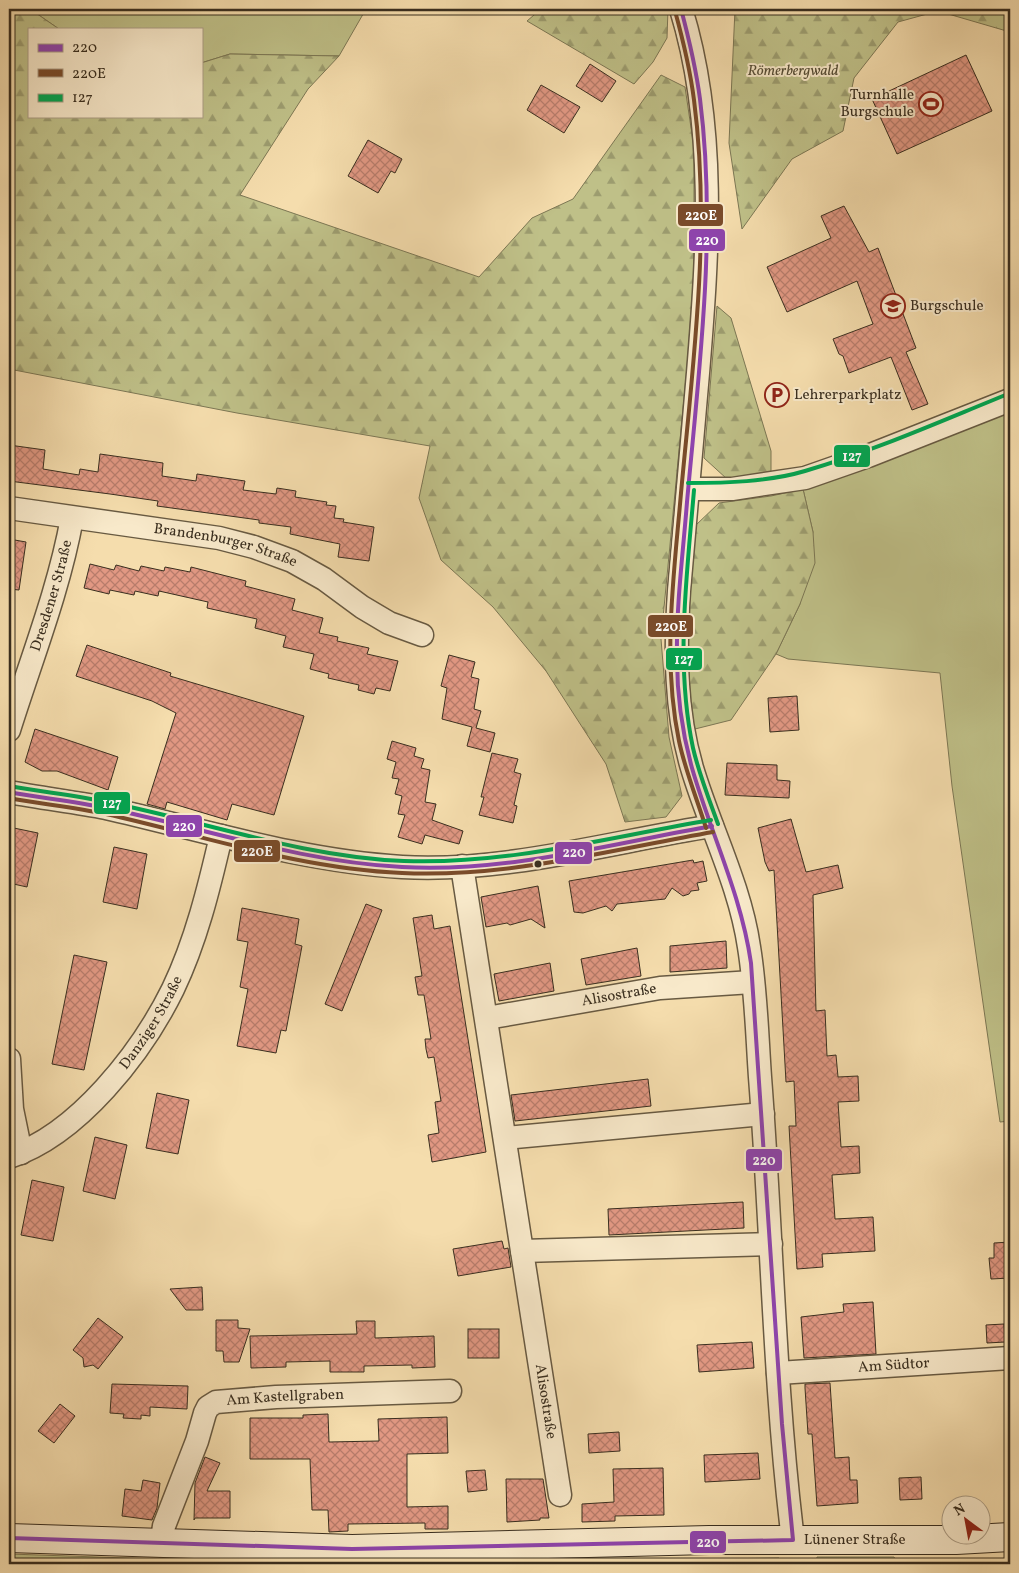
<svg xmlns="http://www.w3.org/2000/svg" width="1019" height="1573" viewBox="0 0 1019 1573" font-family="Vollkorn,serif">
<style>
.green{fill:#bfc088;stroke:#7c7754}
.forest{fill:url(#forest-firs);stroke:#7c7754}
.building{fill:url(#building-cross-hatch);stroke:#392e1f}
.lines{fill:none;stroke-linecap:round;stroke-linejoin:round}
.street-casing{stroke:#685a42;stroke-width:25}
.secondary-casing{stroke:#392e1f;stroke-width:30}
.street{stroke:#f8e9ca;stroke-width:22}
.secondary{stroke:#f8e9ca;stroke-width:28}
.bus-1-casing{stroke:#f8e9ca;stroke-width:8}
.bus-2-casing{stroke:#f8e9ca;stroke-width:8}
.bus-3-casing{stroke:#f8e9ca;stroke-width:8}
.bus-1{stroke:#8e44ad;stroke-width:4}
.bus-2{stroke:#7a4b2a;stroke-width:4}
.bus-3{stroke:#00a651;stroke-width:4}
.bus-dot{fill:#392e1f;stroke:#f8e9ca;stroke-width:2}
.labels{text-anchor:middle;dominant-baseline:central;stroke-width:4;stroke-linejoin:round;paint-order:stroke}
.park-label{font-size:15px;font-style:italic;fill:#544b34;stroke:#f8e9ca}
.poi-label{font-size:15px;fill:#392e1f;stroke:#f8e9ca;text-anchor:start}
.street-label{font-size:15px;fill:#392e1f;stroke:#f8e9ca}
.line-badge{stroke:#f8e9ca;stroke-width:2}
.badge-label{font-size:14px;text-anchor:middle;font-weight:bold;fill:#fff}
</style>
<defs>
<pattern id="forest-firs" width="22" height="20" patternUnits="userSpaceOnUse" patternTransform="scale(1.25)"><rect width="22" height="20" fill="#bfc088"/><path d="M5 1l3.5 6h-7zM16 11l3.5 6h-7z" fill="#9c9c6f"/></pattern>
<pattern id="building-cross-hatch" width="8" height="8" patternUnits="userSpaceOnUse" patternTransform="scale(1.25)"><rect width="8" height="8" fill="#e19883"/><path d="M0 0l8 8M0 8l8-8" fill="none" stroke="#b77c6b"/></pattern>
</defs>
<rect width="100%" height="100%" fill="#f5ddad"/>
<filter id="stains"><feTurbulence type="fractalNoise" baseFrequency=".004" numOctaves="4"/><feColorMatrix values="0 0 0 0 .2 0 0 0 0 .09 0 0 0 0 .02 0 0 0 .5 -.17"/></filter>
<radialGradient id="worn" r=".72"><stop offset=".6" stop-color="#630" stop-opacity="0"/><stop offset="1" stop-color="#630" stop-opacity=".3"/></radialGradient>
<!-- green -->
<g class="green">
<path d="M 30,9 L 366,9 L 339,56 L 230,54 L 201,63 L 201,29 L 59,29 Z"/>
<path d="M 1010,409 L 1010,1121 L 1000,1122 L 952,786 L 940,673 L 788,659 L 776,654 L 800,604 L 813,532 L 803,489 Z"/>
<path d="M 9,1554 L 305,1564 L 9,1564 Z"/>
<path d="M 817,1557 L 894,1557 L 898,1564 L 816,1564 Z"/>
<path d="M 779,1558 L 784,1564 L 401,1564 Z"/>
</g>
<!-- forest -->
<g class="forest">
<path d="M 9,9 L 30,9 L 59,29 L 29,29 L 29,116 L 201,116 L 201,63 L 230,54 L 339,56 L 308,89 L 240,195 L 479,277 L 532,218 L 573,199 L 661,75 L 685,87 L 694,148 L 694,273 L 687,367 L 661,639 L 669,737 L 682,796 L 666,817 L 625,822 L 606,764 L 546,671 L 493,607 L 441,560 L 419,498 L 430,446 L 237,413 L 9,369 Z"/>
<path d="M 541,9 L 668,9 L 667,38 L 653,62 L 634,84 L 527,21 Z"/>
<path d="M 735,9 L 1010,9 L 1010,32 L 938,11 L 898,22 L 854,78 L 843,131 L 792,159 L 742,229 L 729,143 Z"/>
<path d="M 717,306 L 731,318 L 771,451 L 771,474 L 727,479 L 704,458 Z"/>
<path d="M 803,489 L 813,532 L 815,563 L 800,604 L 776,654 L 731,720 L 691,730 L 685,641 L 696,525 L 719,503 L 771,496 Z"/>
</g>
<!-- building -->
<g class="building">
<path d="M 966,55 L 992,111 L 897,154 L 872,99 Z"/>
<path d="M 590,64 L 616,81 L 602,102 L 576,86 Z"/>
<path d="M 541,85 L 580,107 L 564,133 L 527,110 Z"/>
<path d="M 368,140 L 402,159 L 395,173 L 391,171 L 378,193 L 348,176 Z"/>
<path d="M 844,206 L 869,252 L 878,248 L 916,348 L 906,352 L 928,404 L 912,410 L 891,357 L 849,373 L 843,356 L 839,354 L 833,339 L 873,324 L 857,281 L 787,312 L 767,267 L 831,238 L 821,216 Z"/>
<path d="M 9,445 L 45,450 L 43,469 L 79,475 L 80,469 L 98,472 L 100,454 L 163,463 L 162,476 L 196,481 L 197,474 L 245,481 L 243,490 L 276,494 L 277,488 L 296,491 L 295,497 L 327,502 L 326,505 L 336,506 L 334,518 L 344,519 L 343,522 L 374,527 L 369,561 L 338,557 L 340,544 L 290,534 L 291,527 L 259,523 L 259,520 L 157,506 L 158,501 L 110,494 L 9,481 Z"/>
<path d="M 9,539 L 26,542 L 19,590 L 9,589 Z"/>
<path d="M 90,564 L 114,570 L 116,565 L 139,571 L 141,566 L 164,571 L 165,567 L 190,572 L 191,567 L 246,581 L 245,586 L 295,599 L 292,610 L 323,618 L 319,633 L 338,637 L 337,641 L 369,648 L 367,654 L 398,661 L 390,691 L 376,688 L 374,694 L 358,690 L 359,685 L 328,678 L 329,674 L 310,669 L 314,654 L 283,647 L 286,636 L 255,628 L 257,619 L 207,608 L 208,602 L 159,591 L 158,596 L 135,591 L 134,595 L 110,590 L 109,594 L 84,588 Z"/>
<path d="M 87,645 L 171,673 L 170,676 L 304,716 L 274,815 L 232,804 L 227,820 L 167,802 L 165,809 L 147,804 L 176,713 L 152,701 L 76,676 Z"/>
<path d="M 449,655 L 475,662 L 471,677 L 479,679 L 474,709 L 481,711 L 476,728 L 495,733 L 490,752 L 467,746 L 472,727 L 442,719 L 447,688 L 441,686 Z"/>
<path d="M 797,696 L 799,730 L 770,732 L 768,698 Z"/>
<path d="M 35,729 L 118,757 L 108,790 L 57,771 L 42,771 L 25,762 Z"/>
<path d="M 392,741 L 416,748 L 414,756 L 424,759 L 421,768 L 430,770 L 425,802 L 436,804 L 432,820 L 463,831 L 459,844 L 425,835 L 422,844 L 398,837 L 405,815 L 398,814 L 402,796 L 395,794 L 399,779 L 392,778 L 396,762 L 387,759 Z"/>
<path d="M 492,753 L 518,759 L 514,772 L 521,774 L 514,805 L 517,806 L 513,823 L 479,815 L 484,797 L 481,797 Z"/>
<path d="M 727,763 L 777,765 L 777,780 L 790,781 L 789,798 L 725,795 Z"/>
<path d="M 791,819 L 806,872 L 838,865 L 843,888 L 813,895 L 816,1011 L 825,1010 L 827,1056 L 836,1055 L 838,1077 L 858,1076 L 859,1101 L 838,1102 L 841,1147 L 859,1146 L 860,1173 L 832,1175 L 835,1219 L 873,1217 L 875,1251 L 822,1254 L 823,1267 L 797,1269 L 789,1126 L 796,1126 L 794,1081 L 786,1082 L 774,870 L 769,871 L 765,862 L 758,828 Z"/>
<path d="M 9,827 L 38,833 L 27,887 L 9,883 Z"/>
<path d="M 114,847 L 147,854 L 137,909 L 103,902 Z"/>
<path d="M 693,860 L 694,863 L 703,861 L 707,881 L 697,883 L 699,890 L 691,891 L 689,894 L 683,896 L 672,888 L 665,899 L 617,904 L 612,911 L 606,906 L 583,913 L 574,912 L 569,881 Z"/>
<path d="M 538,886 L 545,928 L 531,919 L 510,925 L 507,923 L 486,927 L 481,897 Z"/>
<path d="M 366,904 L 382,910 L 342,1011 L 325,1004 Z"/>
<path d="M 242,908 L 299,919 L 295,944 L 302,946 L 286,1031 L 281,1030 L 276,1053 L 237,1046 L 248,989 L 240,987 L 248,942 L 237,940 Z"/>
<path d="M 432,915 L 434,929 L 450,926 L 486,1152 L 432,1162 L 428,1135 L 439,1133 L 435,1102 L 441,1101 L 434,1057 L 428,1058 L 426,1049 L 425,1039 L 431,1039 L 424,995 L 418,995 L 415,977 L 422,976 L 413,918 Z"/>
<path d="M 726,941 L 727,968 L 670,972 L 670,946 Z"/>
<path d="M 637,948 L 641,976 L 586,985 L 581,959 Z"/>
<path d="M 74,955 L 107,962 L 84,1070 L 52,1064 Z"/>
<path d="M 550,963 L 554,991 L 499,1001 L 494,974 Z"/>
<path d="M 648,1079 L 651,1106 L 515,1121 L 511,1095 Z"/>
<path d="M 157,1093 L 189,1100 L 178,1154 L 146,1148 Z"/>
<path d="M 95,1137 L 127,1145 L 115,1199 L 83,1191 Z"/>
<path d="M 32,1180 L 64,1187 L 53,1241 L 21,1235 Z"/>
<path d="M 743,1202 L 744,1228 L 609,1235 L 608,1209 Z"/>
<path d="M 502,1241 L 504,1249 L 508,1248 L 511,1267 L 458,1276 L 453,1249 Z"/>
<path d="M 1010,1242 L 1010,1278 L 991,1279 L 989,1258 L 994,1258 L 994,1243 Z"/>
<path d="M 202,1287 L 203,1310 L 186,1310 L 170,1289 Z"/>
<path d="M 873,1302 L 876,1354 L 804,1358 L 801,1317 L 844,1312 L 843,1304 Z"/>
<path d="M 98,1318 L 123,1337 L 98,1369 L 93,1365 L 84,1367 L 83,1358 L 73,1350 Z"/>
<path d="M 216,1320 L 238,1320 L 238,1328 L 250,1329 L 239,1362 L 224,1362 L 223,1351 L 216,1351 Z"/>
<path d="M 356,1321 L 375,1321 L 375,1338 L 434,1336 L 435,1367 L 412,1368 L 412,1365 L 364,1366 L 364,1372 L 330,1372 L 330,1361 L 286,1362 L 286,1367 L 251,1368 L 250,1336 L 357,1334 Z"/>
<path d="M 1004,1324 L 1005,1342 L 987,1343 L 986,1325 Z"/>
<rect x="468" y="1329" width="31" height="29"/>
<path d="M 752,1342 L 754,1368 L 699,1372 L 697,1345 Z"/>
<path d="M 830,1383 L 835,1458 L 849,1457 L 850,1480 L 857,1480 L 858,1503 L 817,1506 L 812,1434 L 808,1434 L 805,1388 L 805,1384 Z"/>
<path d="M 112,1384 L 188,1386 L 187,1409 L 150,1407 L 150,1416 L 141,1415 L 141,1419 L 123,1418 L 124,1414 L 110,1413 Z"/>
<path d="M 60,1404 L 75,1416 L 54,1443 L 38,1431 Z"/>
<path d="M 328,1414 L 329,1442 L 379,1441 L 378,1419 L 447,1417 L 448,1453 L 407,1454 L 407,1507 L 448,1506 L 448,1529 L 425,1529 L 425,1523 L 348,1524 L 348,1531 L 329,1532 L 328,1510 L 312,1510 L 310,1459 L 250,1459 L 250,1418 L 303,1418 L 303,1415 Z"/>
<path d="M 619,1432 L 620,1451 L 589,1453 L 588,1434 Z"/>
<path d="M 758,1453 L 760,1479 L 705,1482 L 704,1455 Z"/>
<path d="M 205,1457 L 220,1463 L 207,1491 L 230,1491 L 230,1518 L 195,1518 L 194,1520 L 195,1483 Z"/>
<path d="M 663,1468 L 664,1515 L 615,1516 L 615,1521 L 582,1522 L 582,1504 L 614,1502 L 613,1469 Z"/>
<path d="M 485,1470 L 487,1490 L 468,1492 L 466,1471 Z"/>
<path d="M 921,1477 L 922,1499 L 900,1500 L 899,1478 Z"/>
<path d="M 506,1479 L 543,1479 L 549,1518 L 540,1518 L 540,1520 L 507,1522 Z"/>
<path d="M 143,1480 L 160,1483 L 157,1508 L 152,1520 L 122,1516 L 125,1489 L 141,1491 Z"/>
</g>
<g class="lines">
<defs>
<g id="street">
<path d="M 681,9 C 717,126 708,252 698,373 C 692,445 686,518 679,591 C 675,650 675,710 692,768 C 710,828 740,885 749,947 C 756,990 757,1034 760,1077 C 772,1231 774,1386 793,1540"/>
<path d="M 688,489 L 732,489 L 805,478 L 868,456 L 1010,400"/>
<path id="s1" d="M 9,508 L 219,538 L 254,547 L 292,561 L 324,579 L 362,607 L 389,623 L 422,635"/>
<path id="s2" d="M 9,730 C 31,660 59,590 72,518"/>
<path d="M 9,792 C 41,798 74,802 106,808 C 203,830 301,861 402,867 C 504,873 611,842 712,826"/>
<path id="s3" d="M 462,866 L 560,1495"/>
<path id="s4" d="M 487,1018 L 660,988 L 752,982"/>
<path d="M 9,1059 L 12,1109 L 21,1153"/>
<path d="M 505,1138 L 763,1114"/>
<path id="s5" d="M 9,1157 C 78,1135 142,1052 173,989 C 196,941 209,888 221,836"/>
<path d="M 522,1251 L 771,1244"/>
<path id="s6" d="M 778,1373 L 1010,1358"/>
<path id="s7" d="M 161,1545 L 164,1526 L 197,1441 L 205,1413 L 208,1407 L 216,1402 L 276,1397 L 450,1391"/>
</g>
<g id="secondary">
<path id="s8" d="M 9,1538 L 352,1549 L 709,1540 L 956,1540 L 1010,1537"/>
</g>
</defs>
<!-- street casing -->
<use href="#street" class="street-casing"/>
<!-- secondary casing -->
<use href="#secondary" class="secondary-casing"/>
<!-- street -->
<use href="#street" class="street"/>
<!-- secondary -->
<use href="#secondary" class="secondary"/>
<defs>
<g id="bus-1">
<path d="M 9,792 C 41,798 74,801 106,808 C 204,828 301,862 402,867 C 506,873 610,844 712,826"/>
<path d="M 9,1538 L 352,1549 L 793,1540 L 782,1424 L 751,963 C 741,894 711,834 692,768 C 682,732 677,695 677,658 C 676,606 683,554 687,502 C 699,369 717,233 700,99 C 696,69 689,39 681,9"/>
</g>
<g id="bus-2">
<path d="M 675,11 C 683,40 690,69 694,100 C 711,230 693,363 681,493 C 674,575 662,659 679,741 C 685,770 697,799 706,828"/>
<path d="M 9,798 C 41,804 74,807 106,814 C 204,836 301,869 402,873 C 507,878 610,850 713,832"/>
</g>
<g id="bus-3">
<path d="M 688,483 C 726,483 768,482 805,471 C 874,451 941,421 1008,394"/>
<path d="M 694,490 C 687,575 675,663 693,748 C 699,774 709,799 718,824"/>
<path d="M 10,786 C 42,792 75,795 107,802 C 206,822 303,857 404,861 C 508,865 609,837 711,820"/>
</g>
</defs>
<!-- bus-1 casing -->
<use href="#bus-1" class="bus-1-casing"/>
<!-- bus-2 casing -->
<use href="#bus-2" class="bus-2-casing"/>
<!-- bus-3 casing -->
<use href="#bus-3" class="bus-3-casing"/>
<!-- bus-1 -->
<use href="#bus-1" class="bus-1"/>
<!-- bus-2 -->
<use href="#bus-2" class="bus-2"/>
<!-- bus-3 -->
<use href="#bus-3" class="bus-3"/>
</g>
<!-- icons -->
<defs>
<symbol id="stadium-ring" viewBox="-11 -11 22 22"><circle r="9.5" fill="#f8e9ca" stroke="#8f2418" stroke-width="1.5"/><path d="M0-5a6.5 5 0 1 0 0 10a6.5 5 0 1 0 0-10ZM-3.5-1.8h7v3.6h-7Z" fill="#8f2418"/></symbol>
<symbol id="school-ring" viewBox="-11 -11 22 22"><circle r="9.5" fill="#f8e9ca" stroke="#8f2418" stroke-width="1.5"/><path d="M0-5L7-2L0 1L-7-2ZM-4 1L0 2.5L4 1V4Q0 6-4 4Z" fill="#8f2418"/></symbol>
<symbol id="parking-ring" viewBox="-11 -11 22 22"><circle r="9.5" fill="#f8e9ca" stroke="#8f2418" stroke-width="1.5"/><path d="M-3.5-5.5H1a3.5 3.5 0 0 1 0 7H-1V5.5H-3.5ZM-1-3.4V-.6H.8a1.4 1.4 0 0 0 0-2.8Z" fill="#8f2418"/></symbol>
</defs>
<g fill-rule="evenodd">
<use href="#stadium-ring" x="917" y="90" width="28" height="28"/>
<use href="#school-ring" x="879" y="292" width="28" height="28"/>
<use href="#parking-ring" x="763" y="381" width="28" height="28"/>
</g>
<!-- markers -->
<circle class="bus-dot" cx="538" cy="864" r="4.5"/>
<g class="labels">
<!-- park labels -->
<g class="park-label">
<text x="793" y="71">Römerbergwald</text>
</g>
<!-- poi labels -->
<g class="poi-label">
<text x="914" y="95" text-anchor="end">Turnhalle<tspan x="914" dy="17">Burgschule</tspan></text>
<text x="910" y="306">Burgschule</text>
<text x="794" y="395">Lehrerparkplatz</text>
</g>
<!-- street labels -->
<g class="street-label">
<text stroke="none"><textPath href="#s1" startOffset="220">Brandenburger Straße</textPath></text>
<text stroke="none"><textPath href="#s2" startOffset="141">Dresdener Straße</textPath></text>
<text stroke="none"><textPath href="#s4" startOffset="134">Alisostraße</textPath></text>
<text stroke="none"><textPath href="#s5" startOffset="200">Danziger Straße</textPath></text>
<text stroke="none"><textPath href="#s6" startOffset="116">Am Südtor</textPath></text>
<text stroke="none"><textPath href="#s7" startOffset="225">Am Kastellgraben</textPath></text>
<text stroke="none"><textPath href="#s3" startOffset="542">Alisostraße</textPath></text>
<text stroke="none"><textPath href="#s8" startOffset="846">Lünener Straße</textPath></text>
</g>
</g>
<g class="line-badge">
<rect x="677" y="203" width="47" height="24" rx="5" fill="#7a4b2a"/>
<rect x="688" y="228" width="38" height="24" rx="5" fill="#8e44ad"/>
<rect x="833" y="444" width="38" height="24" rx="5" fill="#00a651"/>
<rect x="647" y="614" width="47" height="24" rx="5" fill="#7a4b2a"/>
<rect x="665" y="647" width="38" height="24" rx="5" fill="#00a651"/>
<rect x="93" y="791" width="38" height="24" rx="5" fill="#00a651"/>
<rect x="165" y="814" width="38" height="24" rx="5" fill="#8e44ad"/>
<rect x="233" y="839" width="48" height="24" rx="5" fill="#7a4b2a"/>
<rect x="554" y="841" width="39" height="24" rx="5" fill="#8e44ad"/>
<rect x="745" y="1148" width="38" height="24" rx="5" fill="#8e44ad"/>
<rect x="689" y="1530" width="38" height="24" rx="5" fill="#8e44ad"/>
</g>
<g class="badge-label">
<text x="701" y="220">220E</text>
<text x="707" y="245">220</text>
<text x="852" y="461">127</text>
<text x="671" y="631">220E</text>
<text x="684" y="664">127</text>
<text x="112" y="808">127</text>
<text x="184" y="831">220</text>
<text x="257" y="856">220E</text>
<text x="574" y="857">220</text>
<text x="764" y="1165">220</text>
<text x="708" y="1547">220</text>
</g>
<!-- margin -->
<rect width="1019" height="1573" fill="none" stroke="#f5ddad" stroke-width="30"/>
<rect x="10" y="10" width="999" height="1553" fill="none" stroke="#392e1f" stroke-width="2.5"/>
<rect x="15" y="15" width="989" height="1543" fill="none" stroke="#392e1f"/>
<!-- legend -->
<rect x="28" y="28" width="175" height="90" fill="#f8e9ca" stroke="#ac9e86"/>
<rect x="38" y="44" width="25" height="8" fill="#8e44ad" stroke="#ac9e86"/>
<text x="72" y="52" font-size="15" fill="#392e1f">220</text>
<rect x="38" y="69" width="25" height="8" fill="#7a4b2a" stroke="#ac9e86"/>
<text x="72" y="78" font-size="15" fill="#392e1f">220E</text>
<rect x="38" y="94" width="25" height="8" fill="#00a651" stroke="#ac9e86"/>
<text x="72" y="102" font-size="15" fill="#392e1f">127</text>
<!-- north arrow -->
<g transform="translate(966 1520) rotate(328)"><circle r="24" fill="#f8e9ca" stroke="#ac9e86"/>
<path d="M0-4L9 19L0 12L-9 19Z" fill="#8f2418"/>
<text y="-8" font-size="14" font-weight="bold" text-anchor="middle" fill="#392e1f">N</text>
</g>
<rect width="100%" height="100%" filter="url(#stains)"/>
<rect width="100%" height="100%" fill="url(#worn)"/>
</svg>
